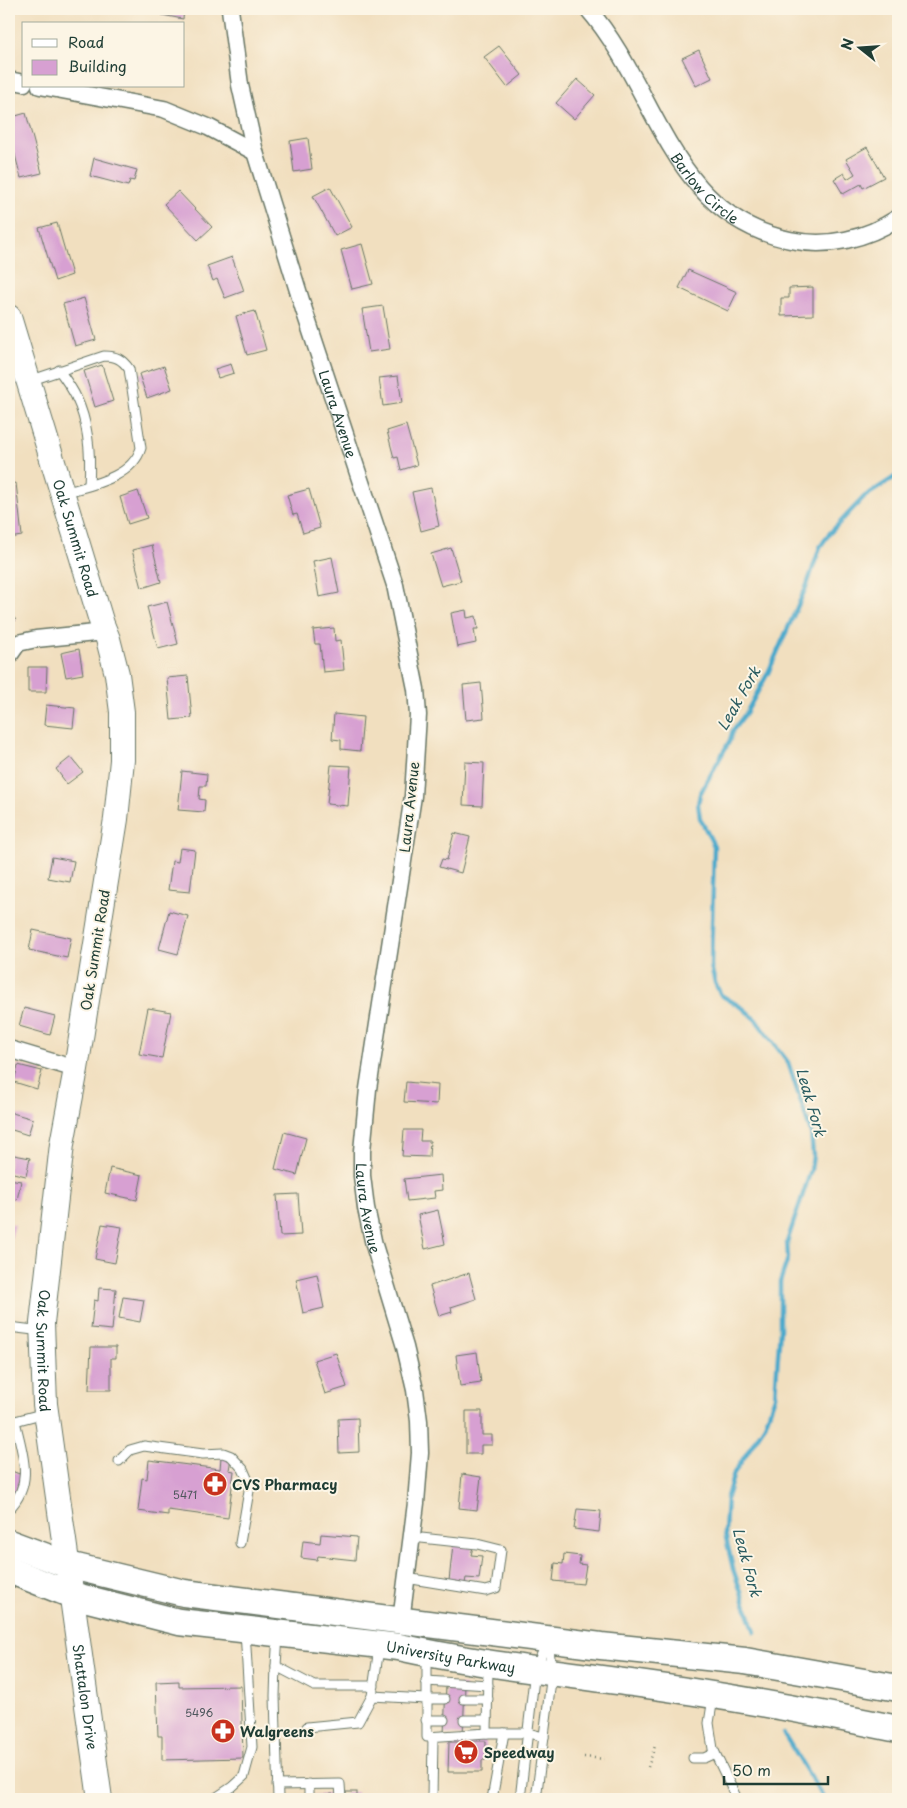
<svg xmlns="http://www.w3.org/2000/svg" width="907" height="1808" viewBox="0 0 907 1808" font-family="'Playpen Sans',sans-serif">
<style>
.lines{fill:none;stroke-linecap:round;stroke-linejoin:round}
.stream{stroke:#4ca9cb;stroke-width:4.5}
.building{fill:#d7a0d2}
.lane-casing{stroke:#687665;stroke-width:11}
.street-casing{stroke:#687665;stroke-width:19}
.secondary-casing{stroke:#687665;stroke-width:26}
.primary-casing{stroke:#687665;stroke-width:29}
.path{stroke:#687665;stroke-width:2.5;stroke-dasharray:1 4;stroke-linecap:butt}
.lane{stroke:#fff;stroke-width:9}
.street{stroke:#fff;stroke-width:16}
.secondary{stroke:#fff;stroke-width:24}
.primary{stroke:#fff;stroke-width:26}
.labels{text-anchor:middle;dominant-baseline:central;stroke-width:4;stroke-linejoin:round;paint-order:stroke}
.number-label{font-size:11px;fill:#4d565c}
.street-label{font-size:14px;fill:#1f3d34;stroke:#fcf5e5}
.poi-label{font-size:14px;font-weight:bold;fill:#1f3d34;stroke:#fcf5e5;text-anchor:start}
.water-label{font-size:15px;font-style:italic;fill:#2c5d61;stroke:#fcf5e5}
</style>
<rect width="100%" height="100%" fill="#fcf5e5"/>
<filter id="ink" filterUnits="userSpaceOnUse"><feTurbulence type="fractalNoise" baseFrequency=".02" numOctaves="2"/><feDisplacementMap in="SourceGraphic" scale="10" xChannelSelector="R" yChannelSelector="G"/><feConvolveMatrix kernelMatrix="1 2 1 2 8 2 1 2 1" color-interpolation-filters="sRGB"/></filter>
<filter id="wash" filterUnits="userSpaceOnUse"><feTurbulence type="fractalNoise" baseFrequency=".0096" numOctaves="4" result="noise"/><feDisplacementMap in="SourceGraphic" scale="20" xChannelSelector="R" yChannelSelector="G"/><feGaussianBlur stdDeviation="1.12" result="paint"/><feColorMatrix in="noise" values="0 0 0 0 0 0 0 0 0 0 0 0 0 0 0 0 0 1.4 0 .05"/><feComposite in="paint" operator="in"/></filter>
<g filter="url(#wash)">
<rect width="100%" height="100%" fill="#f1dfbf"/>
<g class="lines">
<!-- stream -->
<g class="stream">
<path d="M 755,1632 L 733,1569 L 725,1533 L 727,1497 L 734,1473 L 765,1425 L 775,1396 L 780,1329 L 780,1282 L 788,1258 L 787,1242 L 811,1170 L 813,1155 L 811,1133 L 788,1062 L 756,1020 L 744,1009 L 721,995 L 715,983 L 711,966 L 714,846 L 700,818 L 698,804 L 700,794 L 730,740 L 733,730 L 746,713 L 768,673 L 807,585 L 820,547 L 829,534 L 864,497 L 898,475"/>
<path d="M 784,1734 L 824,1799"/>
</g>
</g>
<g id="blocks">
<!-- building -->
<g class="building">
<path d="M 163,9 L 184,9 L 183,19 L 162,15 Z"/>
<path d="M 499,46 L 522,75 L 507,87 L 484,57 Z"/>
<path d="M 699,50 L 712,78 L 696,86 L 682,58 Z"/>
<path d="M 577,79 L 595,95 L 574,119 L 556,103 Z"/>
<path d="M 26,113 L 42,173 L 21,178 L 9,132 L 9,118 Z"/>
<path d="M 308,138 L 312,169 L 294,172 L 290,141 Z"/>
<path d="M 867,147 L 884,177 L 863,188 L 861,184 L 843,194 L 834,179 L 844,173 L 847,179 L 855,174 L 846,159 Z"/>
<path d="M 94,158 L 137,170 L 134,181 L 130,180 L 128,186 L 90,176 Z"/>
<path d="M 330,187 L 352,227 L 335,236 L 313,196 Z"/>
<path d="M 178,191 L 212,227 L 198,240 L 164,204 Z"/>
<path d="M 57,223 L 72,275 L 55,281 L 39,228 Z"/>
<path d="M 362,244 L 373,284 L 352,289 L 341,250 Z"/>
<path d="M 232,257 L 244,291 L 225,298 L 217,279 L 213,281 L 207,266 Z"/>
<path d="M 688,270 L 737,292 L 728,311 L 679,288 Z"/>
<path d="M 813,287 L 813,315 L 781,316 L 781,298 L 789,298 L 789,288 Z"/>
<path d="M 84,298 L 96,340 L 75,346 L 63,304 Z"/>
<path d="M 383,306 L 390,349 L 369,352 L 362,309 Z"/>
<path d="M 255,311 L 266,350 L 247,355 L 236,316 Z"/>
<path d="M 231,364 L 234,373 L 218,378 L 215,369 Z"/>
<path d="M 102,365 L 113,401 L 95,407 L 84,371 Z"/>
<path d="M 164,366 L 172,389 L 147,398 L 139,374 Z"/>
<path d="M 398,376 L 402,403 L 383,406 L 379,378 Z"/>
<path d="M 406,425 L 417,465 L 401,470 L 398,457 L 394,458 L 387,431 Z"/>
<path d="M 16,483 L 22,536 L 9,538 L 9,484 Z"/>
<path d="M 431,488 L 439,526 L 421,531 L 412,492 Z"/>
<path d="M 309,489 L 320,528 L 303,533 L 297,514 L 293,515 L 287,495 Z"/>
<path d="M 138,491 L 147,518 L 128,524 L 120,497 Z"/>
<path d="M 152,545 L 161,582 L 142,588 L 132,550 Z"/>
<path d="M 451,548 L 461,581 L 441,586 L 431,554 Z"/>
<path d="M 332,557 L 339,593 L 319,597 L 313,561 Z"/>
<path d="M 167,602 L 178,644 L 158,649 L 147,607 Z"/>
<path d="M 466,610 L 467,618 L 476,616 L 478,629 L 474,629 L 476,643 L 457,647 L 451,613 Z"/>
<path d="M 9,612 L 16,620 L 9,627 Z"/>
<path d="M 334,628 L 335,641 L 341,640 L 344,670 L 323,672 L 320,644 L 315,644 L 313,630 Z"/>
<path d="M 79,649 L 83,674 L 66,677 L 61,653 Z"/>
<path d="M 28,667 L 47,667 L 46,692 L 28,692 Z"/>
<path d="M 188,676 L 192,718 L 171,720 L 167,678 Z"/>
<path d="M 481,683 L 484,718 L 466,720 L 463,685 Z"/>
<path d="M 46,705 L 75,708 L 73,728 L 44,725 Z"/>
<path d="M 334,714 L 363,717 L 360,751 L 341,749 L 341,740 L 332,739 Z"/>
<path d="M 71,757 L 83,772 L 67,784 L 56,769 Z"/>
<path d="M 465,762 L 484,763 L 482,806 L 463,805 Z"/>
<path d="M 331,765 L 351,766 L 348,806 L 327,804 Z"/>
<path d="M 182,771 L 207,774 L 206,786 L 200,786 L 199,799 L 205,800 L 204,812 L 178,810 Z"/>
<path d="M 454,833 L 470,837 L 461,873 L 439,867 L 442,859 L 447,860 Z"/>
<path d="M 180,848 L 195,850 L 190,892 L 168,890 L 172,861 L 178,862 Z"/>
<path d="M 52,857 L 74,861 L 70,882 L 48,878 Z"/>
<path d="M 169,911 L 188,916 L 178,954 L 159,949 Z"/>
<path d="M 33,930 L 71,938 L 67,958 L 29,950 Z"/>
<path d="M 24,1008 L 55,1016 L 50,1035 L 19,1026 Z"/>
<path d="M 148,1008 L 171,1012 L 162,1058 L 139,1054 Z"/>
<path d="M 18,1065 L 42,1071 L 37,1089 L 14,1082 Z"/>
<path d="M 406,1082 L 438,1085 L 437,1104 L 404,1102 Z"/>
<path d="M 9,1112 L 33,1119 L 28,1135 L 9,1129 Z"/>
<path d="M 404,1130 L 421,1130 L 420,1141 L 430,1141 L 429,1157 L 402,1156 Z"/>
<path d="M 284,1132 L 306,1138 L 297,1175 L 275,1169 Z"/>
<path d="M 9,1154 L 30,1158 L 26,1176 L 9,1172 Z"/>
<path d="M 110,1168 L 142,1175 L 137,1200 L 105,1193 Z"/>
<path d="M 441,1175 L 442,1190 L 434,1191 L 435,1198 L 407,1201 L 404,1179 Z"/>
<path d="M 9,1179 L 21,1181 L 17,1200 L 9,1198 Z"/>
<path d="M 298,1194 L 301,1235 L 280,1236 L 277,1195 Z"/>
<path d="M 438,1210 L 445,1244 L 425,1249 L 418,1215 Z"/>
<path d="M 9,1223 L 15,1225 L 9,1246 Z"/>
<path d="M 102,1224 L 122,1227 L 115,1263 L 95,1259 Z"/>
<path d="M 469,1273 L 476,1299 L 451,1307 L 452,1312 L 439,1316 L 430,1286 Z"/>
<path d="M 317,1274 L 324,1308 L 303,1313 L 296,1279 Z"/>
<path d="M 99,1288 L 116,1289 L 112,1330 L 91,1328 L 94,1300 L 98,1301 Z"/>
<path d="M 123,1297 L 144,1300 L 140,1322 L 119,1318 Z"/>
<path d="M 91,1347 L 116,1347 L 116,1358 L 111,1358 L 111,1390 L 89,1390 Z"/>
<path d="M 477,1352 L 481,1383 L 460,1386 L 456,1355 Z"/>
<path d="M 336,1353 L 347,1387 L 325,1394 L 314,1360 Z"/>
<path d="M 466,1411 L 482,1411 L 482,1435 L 492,1435 L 492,1445 L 481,1445 L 481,1454 L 466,1454 Z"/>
<path d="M 358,1418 L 359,1452 L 339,1453 L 338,1419 Z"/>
<path d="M 221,1457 L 231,1458 L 229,1470 L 234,1471 L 228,1518 L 168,1510 L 168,1515 L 138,1511 L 142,1478 L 147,1479 L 149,1460 L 220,1469 Z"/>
<path d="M 9,1470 L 22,1475 L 11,1502 L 9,1501 Z"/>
<path d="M 462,1474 L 481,1477 L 477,1510 L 459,1508 Z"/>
<path d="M 577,1509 L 601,1511 L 599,1532 L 574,1529 Z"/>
<path d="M 321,1534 L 357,1537 L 355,1560 L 318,1556 L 317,1560 L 301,1558 L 303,1541 L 320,1543 Z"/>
<path d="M 453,1544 L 473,1547 L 471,1555 L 482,1556 L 479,1579 L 466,1578 L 465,1583 L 449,1581 Z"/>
<path d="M 564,1554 L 580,1556 L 579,1564 L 586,1565 L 583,1584 L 553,1581 L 555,1563 L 563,1564 Z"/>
<path d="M 179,1681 L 179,1687 L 241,1686 L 243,1758 L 162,1760 L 162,1736 L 158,1736 L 156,1682 Z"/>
<path d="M 446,1685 L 465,1685 L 463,1735 L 444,1734 Z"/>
<path d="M 470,1741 L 486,1741 L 486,1760 L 482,1760 L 482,1772 L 448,1772 L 449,1742 L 470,1742 Z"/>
<rect x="346" y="1792" width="11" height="7"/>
<path d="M 333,1794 L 333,1799 L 313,1799 L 313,1795 Z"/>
</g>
</g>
</g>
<g filter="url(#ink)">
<use href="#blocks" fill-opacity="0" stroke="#687665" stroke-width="1"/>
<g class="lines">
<defs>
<g id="lane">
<path d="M 59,370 C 65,379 72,388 76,397 C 89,424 91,455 89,485"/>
<path d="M 29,381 L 104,356 C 116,356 122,359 129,369 L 141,448 C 132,478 90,485 64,493"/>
<path d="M 9,1327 L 42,1331"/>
<path d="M 9,1430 L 15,1421 L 45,1413"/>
<path d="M 119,1461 L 130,1450 L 144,1446 L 203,1454 L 223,1453 L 231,1456 L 243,1469 L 250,1485 L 240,1543"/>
<path d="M 9,1509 C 35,1483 22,1453 15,1421"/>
<path d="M 406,1578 L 486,1591 L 496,1588 L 501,1550 L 477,1544 L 412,1537"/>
<path d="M 278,1634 L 276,1666 L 314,1686 L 374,1686"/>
<path d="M 427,1655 L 427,1737 L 487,1733 L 488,1665"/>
<path d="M 276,1666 L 275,1696 L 278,1799"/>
<path d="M 426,1681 L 488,1685"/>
<path d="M 372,1696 L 426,1699 L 445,1699"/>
<path d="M 713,1698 L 709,1723 L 713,1749 L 737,1799"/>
<path d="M 464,1699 L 488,1699"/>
<path d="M 426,1720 L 444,1720"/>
<path d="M 464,1720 L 487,1720"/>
<path d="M 307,1727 L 358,1722 L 372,1696 L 379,1648"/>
<path d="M 487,1733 L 528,1733 L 544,1737"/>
<path d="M 693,1758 L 704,1758 L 715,1753"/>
<path d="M 309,1784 L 309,1799"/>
<path d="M 277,1785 L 340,1784 L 341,1799"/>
<path d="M 214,1799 L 232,1787 L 244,1776 L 252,1747 L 245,1631"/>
<path d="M 432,1799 L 433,1737"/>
<path d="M 492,1799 L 504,1733"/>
<path d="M 520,1799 L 535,1670 L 547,1642"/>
<path d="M 536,1799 L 552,1673 L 548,1642"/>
</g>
<g id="street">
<path id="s1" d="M 230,9 L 240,85 L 255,152 L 304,310 L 395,585 L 416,689 L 418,715 L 413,796 L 368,1089 L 362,1151 L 362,1176 L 366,1208 L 374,1245 L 405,1347 L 415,1390 L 419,1421 L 420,1453 L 416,1503 L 401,1621"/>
<path id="s2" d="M 588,9 C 657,88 670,216 790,240 C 828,248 866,239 898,218"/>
<path d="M 9,80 L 24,83"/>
<path d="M 40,86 L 164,109 L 208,127 L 255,152"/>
<path d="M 9,656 L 18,643 L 36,639 L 105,632"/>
<path d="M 9,1049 L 76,1069"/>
</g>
<g id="secondary">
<path id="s3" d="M 9,317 L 102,624 L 108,639 L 117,674 L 122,712 L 122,760 L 116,819 L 76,1069 L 62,1144 L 42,1323 L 45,1404 L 100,1799"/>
</g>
<g id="primary">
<path d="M 9,1543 L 68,1565 L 184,1593 L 601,1646 L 745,1661 L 898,1688"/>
<path id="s4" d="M 9,1570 L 72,1595 L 179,1622 L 399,1647 C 476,1664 555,1672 632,1683 C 721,1695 810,1711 898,1729"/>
</g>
</defs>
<!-- lane casing -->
<use href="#lane" class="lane-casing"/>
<!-- street casing -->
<use href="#street" class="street-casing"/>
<!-- secondary casing -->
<use href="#secondary" class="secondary-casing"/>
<!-- primary casing -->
<use href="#primary" class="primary-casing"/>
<!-- path -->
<g class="path">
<path d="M 584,1757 L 604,1759"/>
<path d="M 648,1767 L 655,1746"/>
</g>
<!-- lane -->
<use href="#lane" class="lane"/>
<!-- street -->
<use href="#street" class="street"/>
<!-- secondary -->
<use href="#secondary" class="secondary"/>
<!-- primary -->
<use href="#primary" class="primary"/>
</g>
</g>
<!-- icons -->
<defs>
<symbol id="pharmacy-disc" viewBox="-11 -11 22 22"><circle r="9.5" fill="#c8321e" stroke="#fcf5e5"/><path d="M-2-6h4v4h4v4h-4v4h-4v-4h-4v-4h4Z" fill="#fff"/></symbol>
<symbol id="supermarket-disc" viewBox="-11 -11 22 22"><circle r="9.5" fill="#c8321e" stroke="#fcf5e5"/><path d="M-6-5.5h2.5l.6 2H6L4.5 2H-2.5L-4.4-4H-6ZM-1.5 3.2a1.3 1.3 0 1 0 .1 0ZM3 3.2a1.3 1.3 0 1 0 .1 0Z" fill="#fff"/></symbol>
</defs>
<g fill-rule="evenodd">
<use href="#pharmacy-disc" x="201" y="1470" width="28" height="28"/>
<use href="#pharmacy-disc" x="209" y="1717" width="28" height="28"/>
<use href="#supermarket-disc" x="452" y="1738" width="28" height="28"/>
</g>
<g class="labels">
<!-- number labels -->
<g class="number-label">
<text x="185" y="1494">5471</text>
<text x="199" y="1712">5496</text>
</g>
<!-- street labels -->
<g class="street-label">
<text stroke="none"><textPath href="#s2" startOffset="215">Barlow Circle</textPath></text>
<text stroke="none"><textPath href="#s1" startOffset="420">Laura Avenue</textPath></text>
<text stroke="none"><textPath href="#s3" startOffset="231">Oak Summit Road</textPath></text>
<text transform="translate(409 807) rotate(-84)">Laura Avenue</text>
<text transform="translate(95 950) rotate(-81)">Oak Summit Road</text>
<text stroke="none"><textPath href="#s1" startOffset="1230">Laura Avenue</textPath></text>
<text stroke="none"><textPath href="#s3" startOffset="1056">Oak Summit Road</textPath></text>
<text stroke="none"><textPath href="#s4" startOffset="452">University Parkway</textPath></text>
<text stroke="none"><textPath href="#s3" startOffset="1405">Shattalon Drive</textPath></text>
</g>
<!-- poi labels -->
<g class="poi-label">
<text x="232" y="1484">CVS Pharmacy</text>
<text x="240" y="1731">Walgreens</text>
<text x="484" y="1752">Speedway</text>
</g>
<!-- water labels -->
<g class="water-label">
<text transform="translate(738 698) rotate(-60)">Leak Fork</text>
<text transform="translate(812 1102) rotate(74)">Leak Fork</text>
<text transform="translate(748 1562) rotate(75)">Leak Fork</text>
</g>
</g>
<!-- margin -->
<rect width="907" height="1808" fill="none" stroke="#fcf5e5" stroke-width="30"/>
<!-- legend -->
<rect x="22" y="22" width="162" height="65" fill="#fcf5e5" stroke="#a4ab9e"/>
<rect x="32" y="39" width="25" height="8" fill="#ffffff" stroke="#a4ab9e"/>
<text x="68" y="48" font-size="15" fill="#1f3d34">Road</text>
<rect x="32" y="60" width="25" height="15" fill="#d7a0d2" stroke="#a4ab9e"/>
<text x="68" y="72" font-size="15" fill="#1f3d34">Building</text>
<!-- north arrow -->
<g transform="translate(860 48) rotate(287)" stroke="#fcf5e5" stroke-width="4" paint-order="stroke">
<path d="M0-4L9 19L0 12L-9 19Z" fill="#1f3d34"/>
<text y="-8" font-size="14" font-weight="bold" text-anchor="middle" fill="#1f3d34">N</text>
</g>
<!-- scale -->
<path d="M724 1776v8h104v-8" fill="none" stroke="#1f3d34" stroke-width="2.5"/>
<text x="732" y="1776" font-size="15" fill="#1f3d34" stroke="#fcf5e5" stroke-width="4" paint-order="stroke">50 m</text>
</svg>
